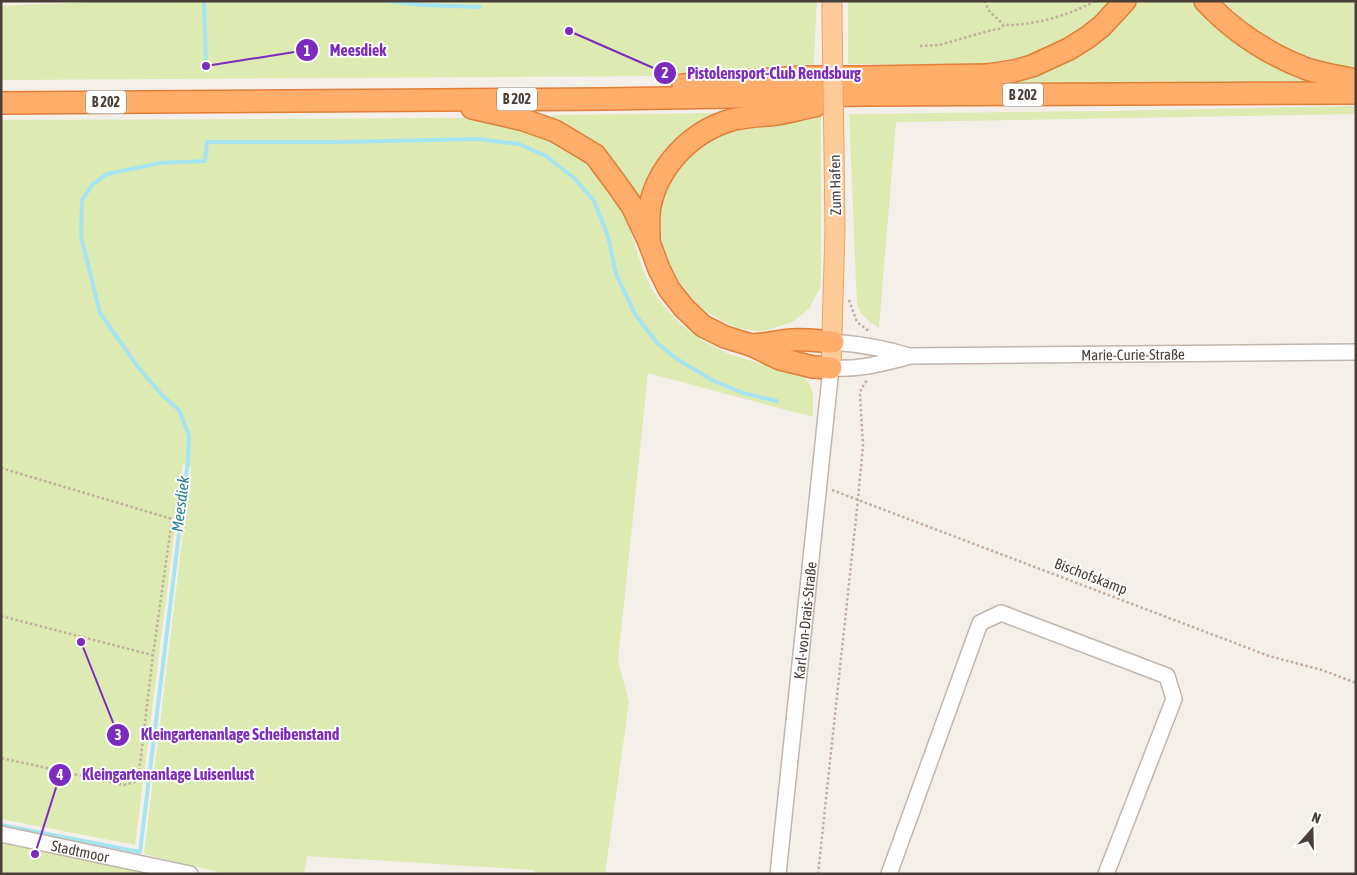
<svg xmlns="http://www.w3.org/2000/svg" width="1357" height="875" viewBox="0 0 1357 875" font-family="'Asap Condensed',sans-serif">
<style>
.green{fill:#ddeab2}
.lines{fill:none;stroke-linecap:round;stroke-linejoin:round}
.stream{stroke:#a6e4f2;stroke-width:4}
.minor-casing{stroke:#c1b5ac;stroke-width:18}
.major-casing{stroke:#e7a466;stroke-width:21}
.highway-casing{stroke:#e17e38;stroke-width:24}
.path{stroke:#c3ad9d;stroke-width:2.5;stroke-dasharray:2.5 2.5;stroke-linecap:butt}
.minor{stroke:#fff;stroke-width:15}
.major{stroke:#fc9;stroke-width:19}
.highway{stroke:#ffad6b;stroke-width:21}
.major-bridge-casing{stroke:#e7a466;stroke-width:21;stroke-linecap:butt}
.major-bridge{stroke:#fc9;stroke-width:19}
.labels{text-anchor:middle;dominant-baseline:central;stroke-width:4;stroke-linejoin:round;paint-order:stroke}
.shield{fill:#fff;stroke:#807974;stroke-width:1}
.shield-label{font-size:14px;font-weight:bold;fill:#493f38}
.street-label{font-size:15px;fill:#493f38;stroke:#fff}
.water-label{font-size:16px;font-style:italic;fill:#278097;stroke:#fff}
.leader{fill:none;stroke:#7b2cbf;stroke-width:2}
.callout-dot{fill:#7b2cbf;stroke:#fff;stroke-width:2}
.mark-label{font-size:15px;text-anchor:middle;font-weight:bold;fill:#fff}
.callout-label{font-size:16px;text-anchor:middle;font-weight:bold;fill:#7b2cbf;stroke:#fff;stroke-width:4;stroke-linejoin:round;paint-order:stroke}
</style>
<rect width="100%" height="100%" fill="#f5efea"/>
<!-- green -->
<g class="green">
<path d="M 111,1 L 817,1 L 816,15 L 814,64 L 665,76 L 1,80 L 1,6 Z"/>
<path d="M 848,1 L 1116,1 L 1085,28 L 1044,51 L 1020,58 L 992,64 L 960,65 L 848,64 Z"/>
<path d="M 1136,1 L 1198,1 L 1323,83 L 968,83 L 1003,78 L 1130,9 Z"/>
<path d="M 1223,1 L 1356,1 L 1356,69 C 1306,61 1258,37 1223,1 Z"/>
<path d="M 1356,106 L 1356,114 L 896,122 L 879,328 C 869,322 862,316 857,306 L 849,114 L 1109,111 Z"/>
<path d="M 714,113 L 715,116 L 644,211 C 637,200 632,187 624,177 C 606,150 581,131 552,117 L 552,115 Z"/>
<path d="M 821,114 L 821,277 L 820,288 L 809,309 L 792,322 L 762,332 L 738,328 L 720,320 L 703,309 L 691,297 L 678,280 L 669,262 L 662,241 L 660,226 L 661,205 L 666,189 L 686,156 L 723,130 Z"/>
<path d="M 456,118 L 487,118 L 529,127 L 586,160 L 624,210 L 642,267 L 650,286 L 662,304 L 680,324 L 705,342 L 727,353 L 755,362 L 793,371 L 804,376 L 809,383 L 813,393 L 813,417 L 648,373 L 618,661 L 629,702 L 605,874 L 533,874 L 534,870 L 307,856 L 304,874 L 227,874 L 144,854 L 191,467 L 183,464 L 135,845 L 1,819 L 1,120 Z"/>
<path d="M 1,840 L 167,874 L 1,874 Z"/>
</g>
<g class="lines">
<!-- stream -->
<g class="stream">
<path d="M 204,1 L 206,66"/>
<path d="M 388,1 L 423,5 L 480,7"/>
<path d="M 1,825 L 140,852 L 188,460 L 189,435 L 179,410 L 163,396 L 138,367 L 100,313 L 81,236 L 82,200 L 92,185 L 107,174 L 160,163 L 205,161 L 207,142 L 338,142 L 478,139 L 519,144 L 546,156 L 574,178 L 594,201 L 608,236 L 616,274 L 635,314 L 657,343 L 677,359 L 712,380 L 743,393 L 777,401"/>
</g>
<defs>
<g id="minor">
<path d="M 833,342 C 858,344 884,348 909,356"/>
<path id="s1" d="M 1,834 L 190,874"/>
<path id="s2" d="M 778,874 L 831,368 C 861,370 882,363 911,356 L 1356,352"/>
<path d="M 889,874 L 980,623 L 1001,613 L 1167,676 L 1174,699 L 1106,874"/>
</g>
<g id="major">
<path d="M 832,18 L 832,1"/>
<path d="M 831,368 L 835,230 L 834,149"/>
</g>
<g id="highway">
<path d="M 1205,1 C 1233,31 1268,54 1307,69 C 1323,74 1340,77 1356,80"/>
<path d="M 683,85 L 801,77 L 864,77 L 987,75 L 1014,71 L 1032,66 L 1069,49 L 1088,37 L 1102,26 L 1125,1"/>
<path d="M 1,103 L 604,99 L 862,95 L 1356,93"/>
<path d="M 472,108 L 524,120 L 555,131 L 595,155 L 618,186 L 632,206 L 649,242 L 659,269 L 669,289 L 684,308 L 703,326 L 725,337 L 751,345 L 780,359 L 813,367 L 831,368"/>
<path d="M 649,237 C 649,227 648,216 650,206 C 658,167 690,133 728,121 C 743,116 761,116 777,114 C 790,112 802,108 815,106"/>
<path d="M 751,345 C 765,345 778,341 792,340 C 805,339 819,341 833,342"/>
</g>
</defs>
<!-- minor casing -->
<use href="#minor" class="minor-casing"/>
<!-- major casing -->
<use href="#major" class="major-casing"/>
<!-- highway casing -->
<use href="#highway" class="highway-casing"/>
<!-- path -->
<g class="path">
<path d="M 984,1 L 990,12 L 1004,25"/>
<path d="M 920,46 L 939,45 L 992,30 L 999,29 L 1004,25 C 1033,26 1070,15 1095,1"/>
<path d="M 849,300 L 857,322 L 870,332"/>
<path d="M 1,468 L 172,519 L 153,655 L 138,781 L 124,785 L 1,758"/>
<path d="M 832,490 L 1269,656 L 1322,670 L 1356,683"/>
<path d="M 1,616 L 152,655"/>
<path d="M 818,874 L 858,499 L 863,445 L 860,395 L 861,389 L 867,380"/>
</g>
<!-- minor -->
<use href="#minor" class="minor"/>
<!-- major -->
<use href="#major" class="major"/>
<!-- highway -->
<use href="#highway" class="highway"/>
<defs>
<path id="major-bridge" d="M 832,18 L 834,149"/>
</defs>
<!-- major-bridge casing -->
<use href="#major-bridge" class="major-bridge-casing"/>
<!-- major-bridge -->
<use href="#major-bridge" class="major-bridge"/>
</g>
<g class="labels">
<!-- shield labels -->
<g class="shield">
<rect x="1003" y="83.5" width="40" height="23" rx="4"/>
<rect x="497" y="87.5" width="40" height="23" rx="4"/>
<rect x="86" y="90.5" width="40" height="23" rx="4"/>
</g>
<g class="shield-label">
<text x="1023" y="95">B 202</text>
<text x="517" y="99">B 202</text>
<text x="106" y="102">B 202</text>
</g>
<!-- street labels -->
<g class="street-label">
<text transform="translate(835 185) rotate(-91)">Zum Hafen</text>
<text stroke="none"><textPath href="#s2" startOffset="812">Marie-Curie-Straße</textPath></text>
<text transform="translate(1091 576) rotate(21)">Bischofskamp</text>
<text stroke="none"><textPath href="#s2" startOffset="255">Karl-von-Drais-Straße</textPath></text>
<text stroke="none"><textPath href="#s1" startOffset="81">Stadtmoor</textPath></text>
</g>
<!-- water labels -->
<g class="water-label">
<text transform="translate(180 504) rotate(-83)">Meesdiek</text>
</g>
</g>
<!-- callouts -->
<path class="leader" d="M206 66L307 50M569 31L665 73M81 642L118 735M35 854L60 775"/>
<g class="callout-dot">
<circle cx="206" cy="66" r="5"/>
<circle cx="569" cy="31" r="5"/>
<circle cx="81" cy="642" r="5"/>
<circle cx="35" cy="854" r="5"/>
<circle cx="307" cy="50" r="12"/>
<circle cx="665" cy="73" r="12"/>
<circle cx="118" cy="735" r="12"/>
<circle cx="60" cy="775" r="12"/>
</g>
<g class="mark-label">
<text x="307" y="56">1</text>
<text x="665" y="78">2</text>
<text x="118" y="740">3</text>
<text x="60" y="780">4</text>
</g>
<g class="callout-label">
<text x="358" y="56">Meesdiek</text>
<text x="774" y="79">Pistolensport-Club Rendsburg</text>
<text x="240" y="740">Kleingartenanlage Scheibenstand</text>
<text x="168" y="780">Kleingartenanlage Luisenlust</text>
</g>
<!-- border -->
<rect width="1357" height="875" fill="none" stroke="#493f38" stroke-width="5"/>
<!-- north arrow -->
<g transform="translate(1312 830) rotate(20)" stroke="#ffffff" stroke-width="4" paint-order="stroke">
<path d="M0-4L9 19L0 12L-9 19Z" fill="#493f38"/>
<text y="-8" font-size="14" font-weight="bold" text-anchor="middle" fill="#493f38">N</text>
</g>
</svg>
